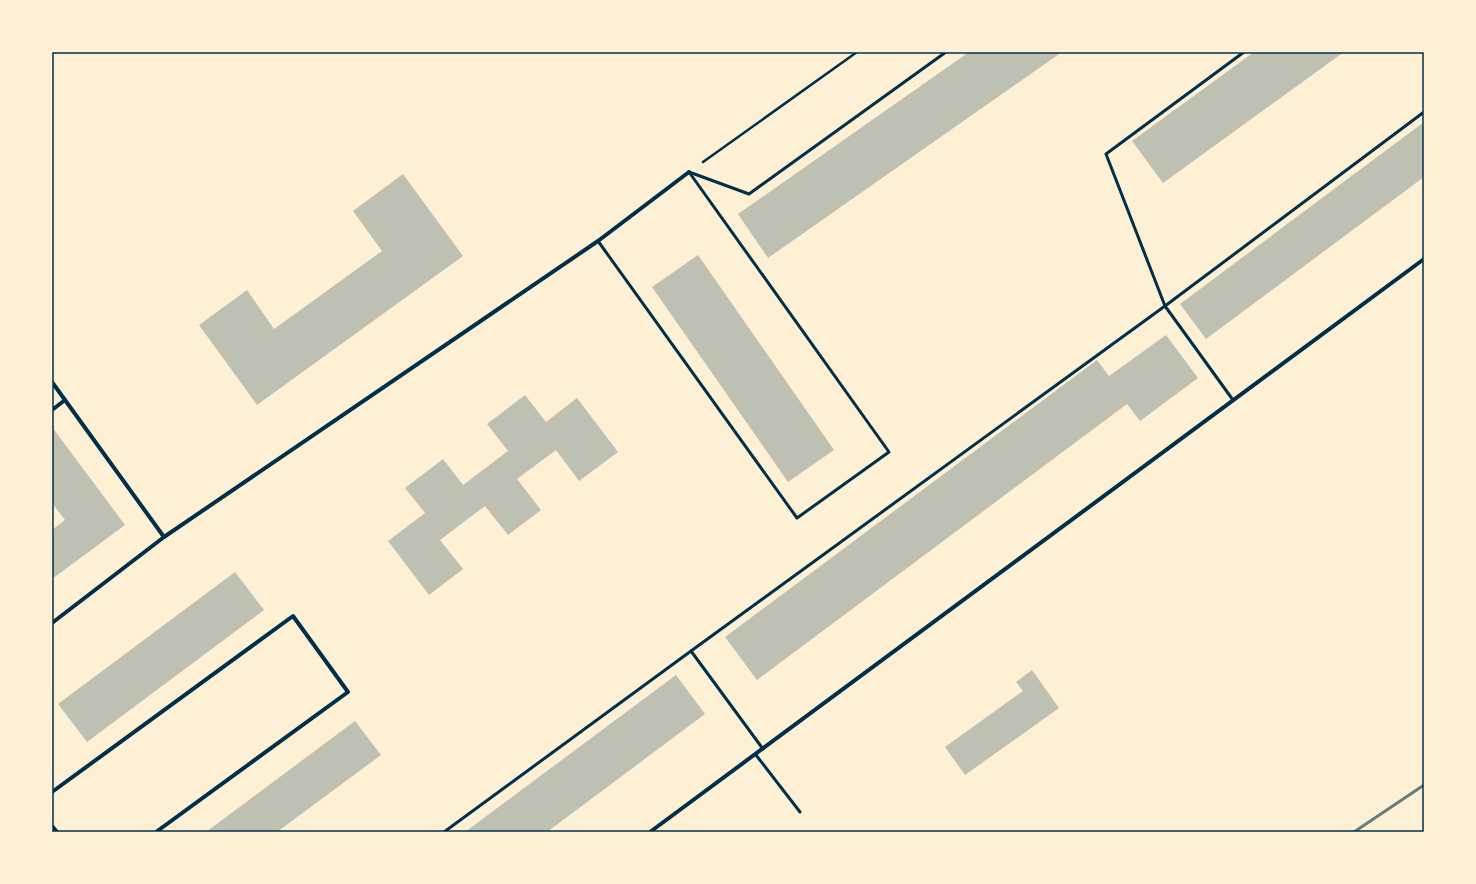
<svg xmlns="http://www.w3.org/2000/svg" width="1476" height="884" viewBox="0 0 1476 884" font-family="'PT Sans',sans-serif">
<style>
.building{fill:#bec0b2}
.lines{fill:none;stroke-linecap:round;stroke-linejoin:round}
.path{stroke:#003049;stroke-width:2.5}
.service{stroke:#003049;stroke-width:3}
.minor{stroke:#003049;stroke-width:4}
.rail{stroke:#657d81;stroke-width:3}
.neatline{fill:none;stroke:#003049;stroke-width:1.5}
</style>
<rect width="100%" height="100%" fill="#fdf0d5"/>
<!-- building -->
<g class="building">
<path d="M 969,52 L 1062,52 L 768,258 L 738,214 Z"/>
<path d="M 1254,52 L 1344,52 L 1163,183 L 1132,141 Z"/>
<path d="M 1424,122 L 1424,177 L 1206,339 L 1180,304 Z"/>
<path d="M 403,174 L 463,256 L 257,405 L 199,325 L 247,290 L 274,329 L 382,251 L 353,211 Z"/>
<path d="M 698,255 L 834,450 L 788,482 L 652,287 Z"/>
<path d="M 1166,335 L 1198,378 L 1140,421 L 1127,404 L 757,680 L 725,637 L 1097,360 L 1109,376 Z"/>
<path d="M 525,395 L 546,422 L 577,398 L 618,452 L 579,481 L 556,450 L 517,479 L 541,510 L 508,535 L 485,506 L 440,540 L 463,569 L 429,595 L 388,541 L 425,513 L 405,488 L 443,459 L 463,485 L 508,451 L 487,424 Z"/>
<path d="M 52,427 L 125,525 L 52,579 L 52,530 L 65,520 L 52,503 Z"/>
<path d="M 235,572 L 264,610 L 87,742 L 58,704 Z"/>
<path d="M 1032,670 L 1059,708 L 965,775 L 945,747 L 1023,691 L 1016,682 Z"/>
<path d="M 676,675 L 705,714 L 547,832 L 465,832 Z"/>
<path d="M 355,721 L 381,755 L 277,832 L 206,832 Z"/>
</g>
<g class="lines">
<!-- path -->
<path class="path" d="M 703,162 L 857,52"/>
<!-- service -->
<g class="service">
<path d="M 1244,52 L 1106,154 L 1165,306 L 1424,112"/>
<path d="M 689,172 L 749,194 L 946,52"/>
<path d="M 598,241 L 797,518 L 889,452 L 689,172"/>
<path d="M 763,749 L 691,651 L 1165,306 L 1233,400"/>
<path d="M 756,755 L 800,812"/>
<path d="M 444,832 L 691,651"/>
</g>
<!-- minor -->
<g class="minor">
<path d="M 52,382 L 164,537"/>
<path d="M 52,410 L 65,400"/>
<path d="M 52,623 L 164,537 L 598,241 L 689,172"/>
<path d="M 52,792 L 293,616 L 348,692 L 156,832"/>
<path d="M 52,826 L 57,832"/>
<path d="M 650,832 L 1424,259"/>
</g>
<!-- rail -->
<path class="rail" d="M 1354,832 L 1424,785"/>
</g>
<!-- border -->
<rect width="1476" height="884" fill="none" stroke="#fdf0d5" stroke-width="106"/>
<rect x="53" y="53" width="1370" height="778" class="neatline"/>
</svg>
